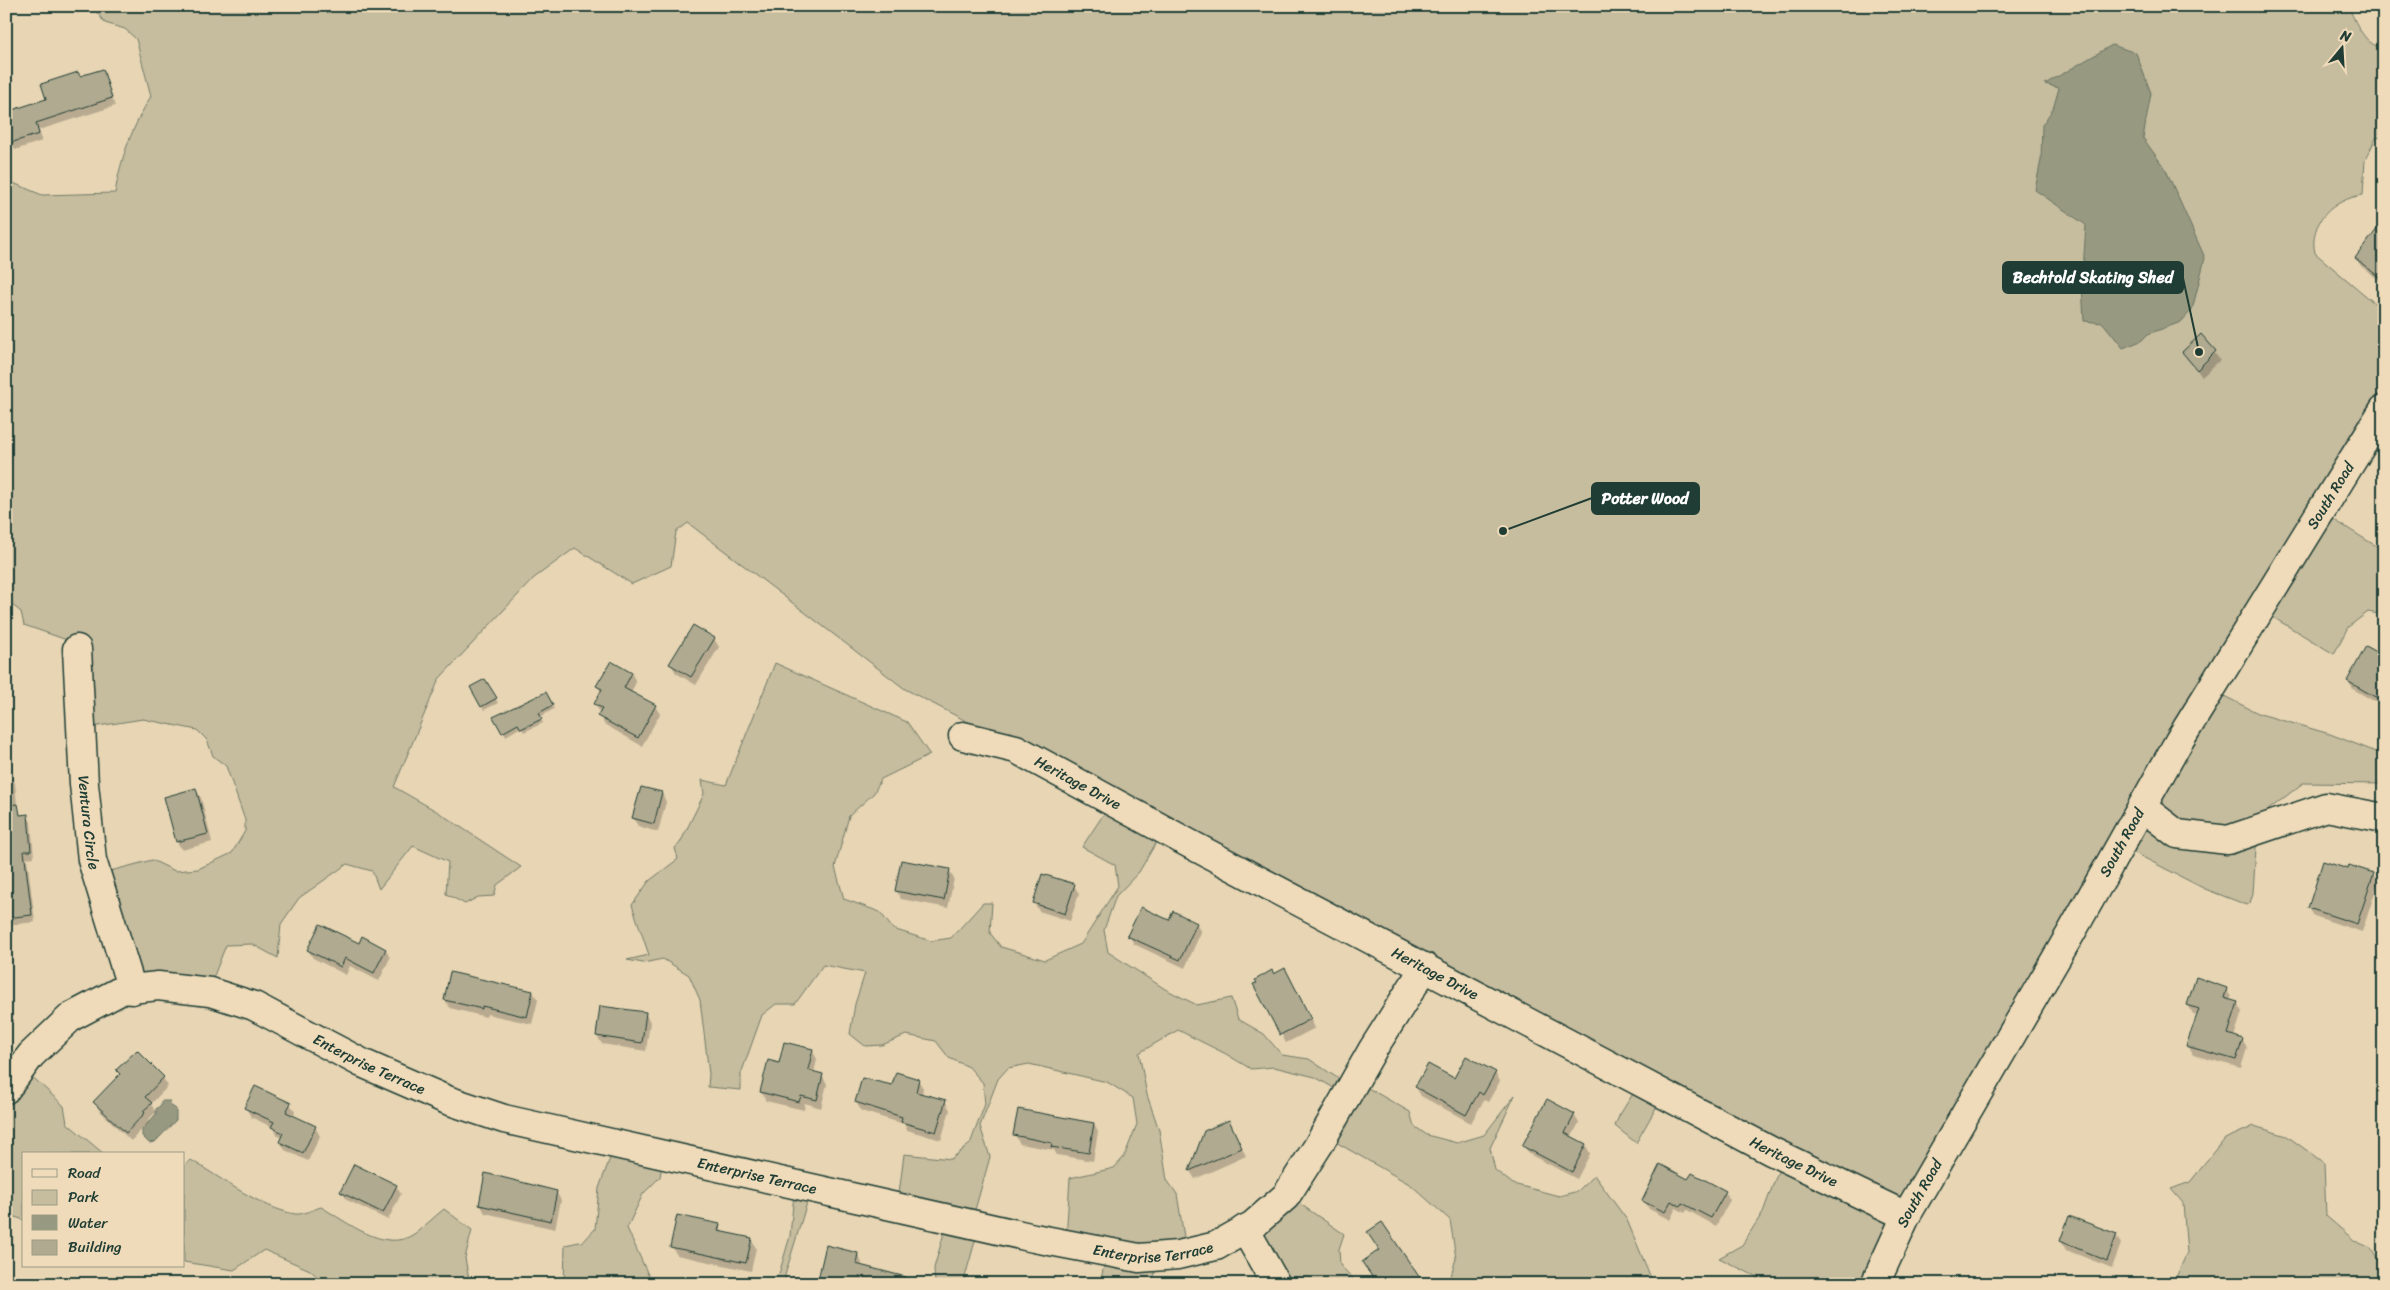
<svg xmlns="http://www.w3.org/2000/svg" width="2390" height="1290" viewBox="0 0 2390 1290" font-family="Sriracha,sans-serif">
<style>
.green{fill:#c6bc9e;stroke:#727c69}
.water{fill:#989981;stroke:#687462}
.shadow{fill:#0003}
.building{fill:#afaa90;stroke:#1f3d34}
.lines{fill:none;stroke-linecap:round;stroke-linejoin:round}
.minor-casing{stroke:#1f3d34;stroke-width:31}
.minor{stroke:#efdbb9;stroke-width:28}
.labels{text-anchor:middle;dominant-baseline:central;stroke-width:4;stroke-linejoin:round;paint-order:stroke}
.street-label{font-size:15px;fill:#1f3d34;stroke:#efdbb9}
.leader{fill:none;stroke:#1f3d34;stroke-width:2}
.callout-dot{fill:#1f3d34;stroke:#efdbb9;stroke-width:2}
.callout{fill:#1f3d34;stroke:#1f3d34;stroke-width:2}
.callout-label{font-size:16px;text-anchor:middle;font-weight:bold;fill:#fff}
</style>
<rect width="100%" height="100%" fill="#e7d5b4"/>
<filter id="ink" filterUnits="userSpaceOnUse"><feTurbulence type="fractalNoise" baseFrequency=".02" numOctaves="2"/><feDisplacementMap in="SourceGraphic" scale="10" xChannelSelector="R" yChannelSelector="G"/><feConvolveMatrix kernelMatrix="1 2 1 2 8 2 1 2 1" color-interpolation-filters="sRGB"/></filter>
<g filter="url(#ink)">
<!-- green -->
<g class="green">
<path d="M 92,6 L 2348,6 C 2356,22 2364,46 2384,48 L 2384,137 L 2376,138 L 2365,160 L 2363,195 C 2334,199 2308,222 2315,253 L 2384,311 L 2384,406 L 2320,511 L 2384,551 L 2384,575 L 2381,587 L 2384,595 L 2384,615 L 2368,612 L 2348,627 L 2334,654 L 2261,610 L 2212,690 L 2260,714 L 2330,734 L 2384,755 L 2384,784 L 2303,783 L 2258,818 L 2253,893 L 2250,903 L 2247,905 L 2205,889 L 2121,846 L 1874,1284 L 1761,1284 L 1755,1276 L 1719,1258 L 1742,1245 L 1763,1212 L 1783,1158 L 1665,1092 L 1636,1143 L 1615,1126 L 1619,1116 L 1639,1084 L 1157,841 L 1139,872 L 1116,896 L 1104,930 L 1108,952 L 1165,989 L 1197,1005 L 1231,998 L 1238,1019 L 1264,1034 L 1282,1055 L 1309,1059 L 1342,1081 L 1356,1081 L 1410,1112 L 1414,1126 L 1427,1135 L 1457,1143 L 1484,1135 L 1515,1095 L 1490,1148 L 1495,1170 L 1513,1184 L 1559,1196 L 1578,1191 L 1594,1175 L 1627,1220 L 1651,1278 L 1647,1284 L 1442,1284 L 1451,1276 L 1456,1258 L 1450,1220 L 1411,1185 L 1325,1136 L 1344,1094 L 1315,1077 L 1274,1067 L 1251,1069 L 1226,1054 L 1178,1030 L 1139,1053 L 1147,1095 L 1159,1130 L 1167,1180 L 1177,1194 L 1186,1249 L 1159,1257 L 1152,1284 L 1100,1284 L 1107,1251 L 1066,1239 L 1070,1178 L 1114,1168 L 1124,1157 L 1137,1124 L 1133,1098 L 1107,1082 L 1029,1064 L 1008,1068 L 998,1079 L 980,1126 L 990,1157 L 973,1217 L 979,1227 L 963,1284 L 935,1284 L 934,1268 L 948,1219 L 898,1202 L 904,1154 L 951,1159 L 970,1144 L 985,1104 L 983,1083 L 969,1067 L 949,1058 L 936,1041 L 906,1035 L 882,1045 L 865,1046 L 850,1034 L 855,1004 L 865,973 L 823,965 L 795,1004 L 776,1004 L 762,1015 L 741,1074 L 741,1090 L 708,1087 L 709,1074 L 700,1000 L 689,975 L 663,959 L 643,963 L 627,960 L 649,955 L 632,905 L 649,881 L 678,859 L 675,848 L 680,843 L 704,794 L 702,780 L 726,785 L 775,663 L 907,722 L 930,755 L 881,779 L 874,793 L 849,816 L 835,867 L 844,899 L 880,912 L 893,929 L 931,941 L 951,938 L 983,903 L 992,903 L 990,933 L 1001,947 L 1045,960 L 1081,944 L 1118,886 L 1115,865 L 1082,847 L 1105,812 L 1006,742 L 905,689 L 688,523 L 676,532 L 671,566 L 632,584 L 575,548 L 534,578 L 439,679 L 394,787 L 438,812 L 521,867 L 497,885 L 494,896 L 478,897 L 465,904 L 446,894 L 448,862 L 413,846 L 379,889 L 372,871 L 347,864 L 299,898 L 281,924 L 278,958 L 252,944 L 226,945 L 210,986 L 139,985 L 99,874 L 152,860 L 175,871 L 198,869 L 232,853 L 245,831 L 245,820 L 226,766 L 213,756 L 207,740 L 197,730 L 143,719 L 85,728 L 71,648 L 67,640 L 24,625 L 21,612 L 6,600 L 6,388 L 9,363 L 6,333 L 6,180 L 42,195 L 115,193 C 121,156 132,128 151,96 L 136,39 L 125,29 L 105,23 Z"/>
<path d="M 23,1068 L 64,1106 L 67,1123 L 104,1154 L 24,1154 L 24,1220 L 6,1214 L 6,1089 Z"/>
<path d="M 2254,1126 L 2287,1136 L 2324,1163 L 2326,1216 L 2355,1241 L 2371,1248 L 2384,1269 L 2384,1284 L 2173,1284 L 2187,1253 L 2183,1203 L 2171,1189 L 2190,1182 L 2225,1139 Z"/>
<path d="M 616,1142 L 664,1153 L 660,1177 L 643,1194 L 627,1228 L 650,1279 L 659,1284 L 564,1284 L 565,1245 L 584,1241 L 595,1229 L 599,1188 Z"/>
<path d="M 191,1160 C 221,1178 261,1208 295,1214 C 303,1215 314,1209 321,1207 C 346,1221 385,1254 414,1234 C 424,1227 434,1217 444,1209 L 472,1230 L 465,1258 L 469,1280 L 474,1284 L 325,1284 L 310,1270 L 264,1250 L 234,1270 L 184,1262 L 184,1166 Z"/>
<path d="M 795,1183 L 812,1186 L 785,1275 L 786,1284 L 768,1284 L 779,1274 L 790,1236 Z"/>
<path d="M 1287,1195 L 1344,1234 L 1339,1249 L 1340,1265 L 1358,1284 L 1278,1284 L 1249,1234 Z"/>
<path d="M 6,1275 L 49,1284 L 6,1284 Z"/>
</g>
<!-- water -->
<g class="water">
<path d="M 2112,45 L 2136,53 L 2151,93 L 2143,138 L 2166,170 L 2205,258 L 2192,310 L 2181,322 L 2148,334 L 2141,341 L 2123,348 L 2103,323 L 2084,321 L 2082,285 L 2086,225 L 2035,190 L 2041,160 L 2042,125 L 2053,109 L 2059,88 L 2045,84 Z"/>
<path d="M 161,1101 L 170,1101 L 170,1105 L 176,1109 L 176,1120 L 155,1142 L 149,1143 L 142,1136 L 142,1130 L 156,1114 L 156,1109 L 161,1105 Z"/>
</g>
<!-- shadow -->
<g class="shadow">
<path d="M 102,70 L 115,106 L 39,130 L 42,141 L 15,150 L 6,129 L 80,78 Z"/>
<path d="M 2384,229 L 2384,284 L 2361,266 L 2356,258 Z"/>
<path d="M 2201,336 L 2220,360 L 2202,377 L 2184,352 Z"/>
<path d="M 714,639 L 719,647 L 696,685 L 676,673 L 671,664 Z"/>
<path d="M 2384,658 L 2384,707 L 2353,689 L 2348,681 Z"/>
<path d="M 632,674 L 636,682 L 631,693 L 655,706 L 660,714 L 642,746 L 604,724 L 596,704 L 602,693 L 597,686 Z"/>
<path d="M 485,680 L 498,703 L 484,710 L 472,688 Z"/>
<path d="M 546,694 L 554,709 L 540,717 L 543,723 L 524,732 L 521,727 L 506,736 L 495,717 Z"/>
<path d="M 6,777 L 12,777 L 15,783 L 18,816 L 27,815 L 31,822 L 34,857 L 27,858 L 35,922 L 9,925 L 6,923 Z"/>
<path d="M 196,790 L 201,798 L 212,842 L 182,850 L 177,842 L 166,798 Z"/>
<path d="M 662,793 L 666,802 L 658,832 L 638,826 L 633,818 Z"/>
<path d="M 949,870 L 954,878 L 948,908 L 901,899 L 896,890 Z"/>
<path d="M 2373,874 L 2378,883 L 2362,932 L 2314,916 L 2309,908 Z"/>
<path d="M 1074,885 L 1079,894 L 1070,921 L 1039,911 L 1034,903 Z"/>
<path d="M 1196,924 L 1201,932 L 1185,968 L 1134,944 L 1129,936 Z"/>
<path d="M 360,945 L 386,950 L 390,958 L 379,981 L 350,966 L 346,975 L 313,958 L 308,950 Z"/>
<path d="M 1274,975 L 1289,978 L 1315,1028 L 1286,1043 L 1255,985 Z"/>
<path d="M 2226,989 L 2231,997 L 2230,1001 L 2237,1003 L 2242,1012 L 2234,1037 L 2242,1040 L 2247,1048 L 2241,1068 L 2193,1055 L 2188,1046 L 2198,1015 L 2193,1014 L 2188,1005 Z"/>
<path d="M 533,992 L 538,1000 L 532,1024 L 487,1014 L 486,1017 L 450,1008 L 445,1000 Z"/>
<path d="M 645,1013 L 650,1022 L 646,1051 L 602,1044 L 597,1036 Z"/>
<path d="M 812,1050 L 817,1059 L 814,1073 L 822,1075 L 827,1084 L 821,1108 L 805,1103 L 804,1110 L 766,1101 L 761,1092 L 780,1065 Z"/>
<path d="M 118,1071 L 163,1078 L 168,1086 L 151,1104 L 156,1112 L 148,1120 L 149,1122 L 131,1141 L 99,1110 L 95,1102 L 120,1076 Z"/>
<path d="M 1495,1073 L 1500,1081 L 1488,1102 L 1484,1100 L 1471,1123 L 1421,1096 L 1416,1087 Z"/>
<path d="M 918,1080 L 923,1088 L 922,1095 L 945,1101 L 950,1110 L 941,1140 L 907,1130 L 904,1124 L 861,1111 L 856,1102 L 893,1086 Z"/>
<path d="M 290,1104 L 295,1112 L 293,1117 L 315,1127 L 320,1136 L 308,1161 L 285,1150 L 280,1142 L 282,1138 L 278,1136 L 272,1127 L 251,1117 L 246,1108 Z"/>
<path d="M 1574,1115 L 1579,1123 L 1571,1138 L 1586,1145 L 1590,1154 L 1577,1179 L 1529,1154 L 1524,1146 Z"/>
<path d="M 1094,1124 L 1098,1132 L 1093,1161 L 1057,1155 L 1054,1150 L 1020,1144 L 1015,1135 Z"/>
<path d="M 1233,1130 L 1246,1156 L 1195,1179 L 1190,1171 L 1205,1132 Z"/>
<path d="M 1689,1181 L 1725,1192 L 1730,1200 L 1716,1226 L 1687,1210 L 1685,1213 L 1676,1208 L 1670,1220 L 1649,1209 L 1644,1200 Z"/>
<path d="M 2384,1183 L 2384,1201 L 2379,1193 Z"/>
<path d="M 396,1186 L 401,1194 L 388,1220 L 347,1200 L 342,1192 Z"/>
<path d="M 556,1192 L 561,1200 L 555,1229 L 485,1213 L 480,1204 Z"/>
<path d="M 719,1226 L 724,1233 L 751,1239 L 756,1248 L 751,1271 L 677,1255 L 672,1247 Z"/>
<path d="M 2116,1235 L 2121,1244 L 2112,1268 L 2066,1250 L 2061,1241 Z"/>
<path d="M 858,1254 L 862,1263 L 861,1267 L 818,1284 Z"/>
</g>
<!-- building -->
<g class="building">
<path d="M 103,69 L 112,98 L 36,123 L 39,134 L 10,143 L 6,133 L 6,112 L 46,99 L 41,84 L 78,72 L 80,76 Z"/>
<path d="M 2384,220 L 2384,281 L 2355,258 Z"/>
<path d="M 2201,334 L 2216,351 L 2197,370 L 2182,352 Z"/>
<path d="M 693,625 L 715,638 L 691,677 L 669,664 Z"/>
<path d="M 2366,646 L 2384,656 L 2384,702 L 2347,681 Z"/>
<path d="M 611,661 L 632,673 L 624,688 L 656,705 L 638,738 L 597,716 L 602,708 L 594,704 L 602,689 L 596,686 Z"/>
<path d="M 485,679 L 497,698 L 481,707 L 470,687 Z"/>
<path d="M 546,692 L 553,705 L 539,713 L 542,719 L 521,729 L 518,724 L 502,733 L 493,717 Z"/>
<path d="M 641,787 L 662,792 L 654,824 L 632,818 Z"/>
<path d="M 196,788 L 208,834 L 176,842 L 164,797 Z"/>
<path d="M 18,804 L 20,815 L 28,814 L 31,851 L 24,851 L 32,915 L 6,918 L 6,805 Z"/>
<path d="M 901,860 L 950,869 L 944,900 L 895,891 Z"/>
<path d="M 2323,861 L 2348,869 L 2349,865 L 2374,873 L 2357,924 L 2308,908 Z"/>
<path d="M 1042,874 L 1075,884 L 1065,914 L 1033,903 Z"/>
<path d="M 1141,907 L 1169,920 L 1173,911 L 1197,923 L 1180,960 L 1127,936 Z"/>
<path d="M 320,924 L 359,943 L 362,936 L 386,949 L 374,973 L 345,958 L 341,967 L 307,950 Z"/>
<path d="M 1285,968 L 1311,1019 L 1280,1035 L 1253,984 L 1257,983 L 1255,980 L 1272,970 L 1274,974 Z"/>
<path d="M 450,972 L 533,991 L 527,1017 L 482,1006 L 482,1009 L 444,1000 Z"/>
<path d="M 2196,977 L 2227,988 L 2224,998 L 2238,1002 L 2228,1034 L 2243,1039 L 2236,1060 L 2186,1046 L 2199,1009 L 2187,1005 Z"/>
<path d="M 600,1006 L 646,1012 L 642,1043 L 596,1036 Z"/>
<path d="M 784,1042 L 813,1049 L 808,1070 L 823,1074 L 817,1100 L 801,1096 L 799,1102 L 760,1092 L 768,1060 L 779,1063 Z"/>
<path d="M 137,1050 L 164,1077 L 145,1097 L 152,1103 L 143,1111 L 145,1113 L 126,1133 L 93,1102 L 120,1074 L 116,1070 Z"/>
<path d="M 1466,1056 L 1496,1072 L 1483,1095 L 1479,1092 L 1466,1115 L 1415,1087 L 1428,1064 L 1454,1078 Z"/>
<path d="M 896,1072 L 919,1079 L 916,1092 L 946,1100 L 936,1132 L 901,1122 L 902,1117 L 855,1102 L 862,1078 L 892,1085 Z"/>
<path d="M 255,1086 L 291,1103 L 286,1112 L 316,1126 L 303,1153 L 279,1142 L 283,1133 L 271,1127 L 274,1122 L 244,1108 Z"/>
<path d="M 1547,1099 L 1575,1114 L 1565,1133 L 1586,1144 L 1572,1172 L 1522,1146 Z"/>
<path d="M 1018,1109 L 1094,1123 L 1089,1153 L 1051,1147 L 1052,1143 L 1013,1135 Z"/>
<path d="M 1229,1120 L 1242,1148 L 1189,1171 L 1204,1131 Z"/>
<path d="M 354,1164 L 397,1185 L 383,1213 L 340,1192 Z"/>
<path d="M 1660,1164 L 1688,1179 L 1692,1173 L 1726,1191 L 1711,1218 L 1682,1203 L 1680,1206 L 1671,1201 L 1665,1212 L 1642,1201 Z"/>
<path d="M 485,1173 L 557,1191 L 551,1221 L 479,1205 Z"/>
<path d="M 677,1215 L 720,1224 L 718,1231 L 752,1238 L 746,1263 L 670,1247 Z"/>
<path d="M 2069,1216 L 2117,1234 L 2107,1261 L 2060,1241 Z"/>
<path d="M 1382,1222 L 1424,1284 L 1377,1284 L 1362,1262 L 1379,1250 L 1367,1232 Z"/>
<path d="M 826,1245 L 858,1253 L 856,1264 L 906,1277 L 905,1284 L 817,1284 Z"/>
</g>
<g class="lines">
<defs>
<g id="minor">
<path id="s1" d="M 77,649 L 84,784 L 92,860 L 132,990"/>
<path id="s2" d="M 963,736 L 1016,749 L 1190,844 L 1584,1052 L 1771,1151 L 1906,1216"/>
<path d="M 2142,807 L 2177,834 L 2228,840 L 2326,807 L 2384,818"/>
<path id="s3" d="M 6,1089 L 31,1055 L 71,1017 L 122,990 L 158,986 L 210,992 L 254,1006 L 362,1063 L 447,1100 L 504,1119 L 1034,1238 L 1139,1258 L 1178,1255 L 1216,1246 L 1253,1225 L 1286,1196 L 1318,1146 L 1373,1049 L 1425,967"/>
<path d="M 1245,1229 L 1276,1284"/>
<path id="s4" d="M 1875,1284 L 1906,1216 L 2071,933 L 2179,741 L 2384,409"/>
</g>
</defs>
<!-- minor casing -->
<use href="#minor" class="minor-casing"/>
<!-- minor -->
<use href="#minor" class="minor"/>
</g>
</g>
<g class="labels">
<!-- street labels -->
<g class="street-label">
<text stroke="none"><textPath href="#s4" startOffset="911">South Road</textPath></text>
<text stroke="none"><textPath href="#s2" startOffset="125">Heritage Drive</textPath></text>
<text stroke="none"><textPath href="#s1" startOffset="174">Ventura Circle</textPath></text>
<text stroke="none"><textPath href="#s4" startOffset="506">South Road</textPath></text>
<text stroke="none"><textPath href="#s2" startOffset="530">Heritage Drive</textPath></text>
<text stroke="none"><textPath href="#s3" startOffset="419">Enterprise Terrace</textPath></text>
<text stroke="none"><textPath href="#s2" startOffset="935">Heritage Drive</textPath></text>
<text stroke="none"><textPath href="#s3" startOffset="824">Enterprise Terrace</textPath></text>
<text stroke="none"><textPath href="#s4" startOffset="101">South Road</textPath></text>
<text stroke="none"><textPath href="#s3" startOffset="1229">Enterprise Terrace</textPath></text>
</g>
</g>
<!-- callouts -->
<path class="leader" d="M2199 352L2183 278M1503 531L1592 498"/>
<g class="callout-dot">
<circle cx="2199" cy="352" r="5"/>
<circle cx="1503" cy="531" r="5"/>
</g>
<g class="callout">
<rect x="2003" y="262" width="180" height="31" rx="5"/>
<rect x="1592" y="483" width="107" height="31" rx="5"/>
</g>
<g class="callout-label">
<text x="2093" y="283">Bechtold Skating Shed</text>
<text x="1645" y="504">Potter Wood</text>
</g>
<!-- margin -->
<rect width="2390" height="1290" fill="none" stroke="#efdbb9" stroke-width="25"/>
<rect x="12" y="12" width="2365" height="1265" fill="none" stroke="#1f3d34" stroke-width="2" filter="url(#ink)"/>
<!-- legend -->
<rect x="22" y="1152" width="162" height="115" fill="#efdbb9" stroke="#9c9c84"/>
<rect x="32" y="1169" width="25" height="8" fill="#efdbb9" stroke="#9c9c84"/>
<text x="68" y="1178" font-size="15" fill="#1f3d34">Road</text>
<rect x="32" y="1190" width="25" height="15" fill="#c6bc9e" stroke="#9c9c84"/>
<text x="68" y="1202" font-size="15" fill="#1f3d34">Park</text>
<rect x="32" y="1215" width="25" height="15" fill="#989981" stroke="#9c9c84"/>
<text x="68" y="1228" font-size="15" fill="#1f3d34">Water</text>
<rect x="32" y="1240" width="25" height="15" fill="#afaa90" stroke="#9c9c84"/>
<text x="68" y="1252" font-size="15" fill="#1f3d34">Building</text>
<!-- north arrow -->
<g transform="translate(2342 48) rotate(18)" stroke="#efdbb9" stroke-width="4" paint-order="stroke">
<path d="M0-4L9 19L0 12L-9 19Z" fill="#1f3d34"/>
<text y="-8" font-size="14" font-weight="bold" text-anchor="middle" fill="#1f3d34">N</text>
</g>
</svg>
